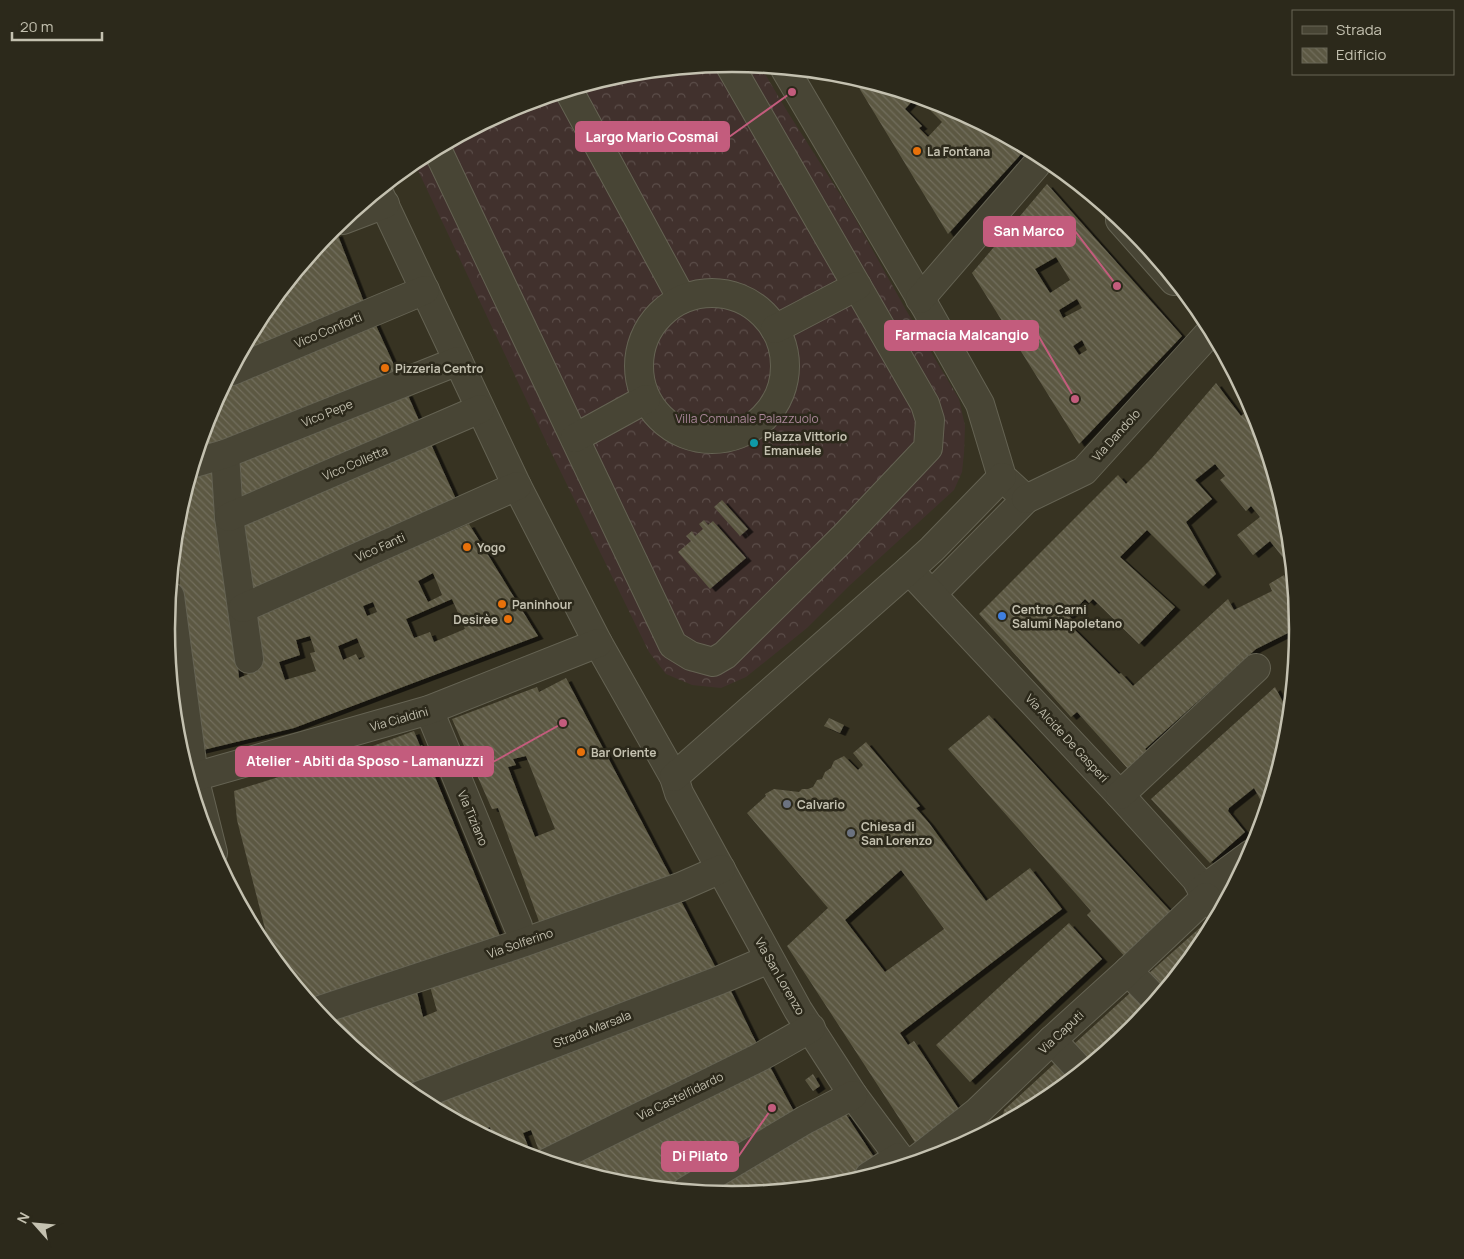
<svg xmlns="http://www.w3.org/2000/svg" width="1464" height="1259" viewBox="0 0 1464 1259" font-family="Manrope,sans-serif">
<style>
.forest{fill:url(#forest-crowns)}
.building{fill:url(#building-back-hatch);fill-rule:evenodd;filter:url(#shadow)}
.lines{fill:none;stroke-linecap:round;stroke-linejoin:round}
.minor-casing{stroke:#656353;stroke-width:30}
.minor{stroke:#484535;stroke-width:28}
.food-dot{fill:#e8710a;stroke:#2c291b;stroke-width:2}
.culture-dot{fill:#0f9aa8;stroke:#2c291b;stroke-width:2}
.shop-dot{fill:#3f7fe0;stroke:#2c291b;stroke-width:2}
.worship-dot{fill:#6b7280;stroke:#2c291b;stroke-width:2}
.labels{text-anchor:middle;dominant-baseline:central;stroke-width:5;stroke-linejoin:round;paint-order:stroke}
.poi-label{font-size:12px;font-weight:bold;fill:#c4c1b0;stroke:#2c291b;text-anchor:start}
.street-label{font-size:12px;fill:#c4c1b0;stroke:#2c291b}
.park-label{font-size:12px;fill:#a98698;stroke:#2c291b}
.rim{fill:none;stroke:#c4c1b0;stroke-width:2.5}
.leader{fill:none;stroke:#c35c7d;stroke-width:2}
.callout-dot{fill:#c35c7d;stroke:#2c291b;stroke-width:2}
.callout{fill:#c35c7d;stroke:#c35c7d;stroke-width:2}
.callout-label{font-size:14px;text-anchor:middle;font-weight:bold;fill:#fff}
</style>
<defs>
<pattern id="forest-crowns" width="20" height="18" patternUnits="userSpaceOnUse" patternTransform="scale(1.25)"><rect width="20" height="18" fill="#41312d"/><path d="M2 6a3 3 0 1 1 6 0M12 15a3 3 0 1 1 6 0" fill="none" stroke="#5b4d49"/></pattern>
<pattern id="building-back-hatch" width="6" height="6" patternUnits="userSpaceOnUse" patternTransform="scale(1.25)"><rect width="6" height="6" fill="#5c5843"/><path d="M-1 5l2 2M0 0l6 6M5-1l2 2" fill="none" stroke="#726e5c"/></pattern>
<filter id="shadow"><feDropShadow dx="5.5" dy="3" stdDeviation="0" flood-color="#0009"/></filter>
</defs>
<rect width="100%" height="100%" fill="#373322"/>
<!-- forest -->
<path class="forest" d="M 732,64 L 761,67 L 787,111 L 852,213 L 906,310 L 959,399 L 965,426 L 964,453 L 962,472 L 954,490 L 849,586 L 807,628 L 746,677 L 721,688 L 692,685 L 666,674 L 649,652 L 551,452 L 414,162 L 516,107 L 622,75 Z"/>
<!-- building -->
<g class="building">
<path d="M 853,78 L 916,97 L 905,109 L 922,126 L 919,128 L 928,137 L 942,122 L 917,97 L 949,107 L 1010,139 L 1022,153 L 948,234 Z"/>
<path d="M 1047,184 L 1182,336 L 1079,444 L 972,273 ZM 1056,257 L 1070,280 L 1050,293 L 1035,269 ZM 1077,299 L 1082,308 L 1063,318 L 1059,310 ZM 1082,340 L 1087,350 L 1079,355 L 1073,346 Z"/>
<path d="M 337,233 L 366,307 L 237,361 L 262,315 L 325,238 Z"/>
<path d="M 374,321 L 399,376 L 197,454 L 209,413 L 226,381 Z"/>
<path d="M 1216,383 L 1241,416 L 1246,412 L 1259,427 L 1253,432 L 1265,447 L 1287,519 L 1290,555 L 1284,559 L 1270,541 L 1253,555 L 1237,535 L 1260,517 L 1251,506 L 1246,511 L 1220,480 L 1225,476 L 1215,464 L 1195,480 L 1212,499 L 1186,522 L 1216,574 L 1203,586 L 1147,530 L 1120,557 L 1175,607 L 1139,644 L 1093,599 L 1089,603 L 1085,599 L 1069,616 L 1074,621 L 1069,624 L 1119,674 L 1121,673 L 1133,686 L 1228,599 L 1234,610 L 1272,591 L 1269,584 L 1284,575 L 1289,585 L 1293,582 L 1298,628 L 1256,649 L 1145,749 L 1149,753 L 1129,770 L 1077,712 L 1071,717 L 979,614 L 1118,475 L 1126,484 L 1151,459 Z"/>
<path d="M 407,393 L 421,425 L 236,504 L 233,462 Z"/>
<path d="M 430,442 L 456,499 L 252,591 L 237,524 Z"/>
<path d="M 220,461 L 223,515 L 239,678 L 258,670 L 252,617 L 469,524 L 538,636 L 294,728 L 199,751 L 180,608 L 179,512 L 193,468 ZM 433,573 L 442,595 L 428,602 L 418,581 ZM 452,599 L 465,629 L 434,642 L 430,632 L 414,638 L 406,619 ZM 373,602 L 377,612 L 367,616 L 363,606 ZM 310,636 L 315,652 L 310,653 L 316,671 L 285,680 L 279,662 L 300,655 L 296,640 ZM 357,638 L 365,657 L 359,660 L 356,654 L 343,660 L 338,646 Z"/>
<path d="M 722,500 L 748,529 L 740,536 L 714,507 Z"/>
<path d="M 704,520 L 708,525 L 713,521 L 746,558 L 710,589 L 678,552 L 691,541 L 686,536 L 692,531 L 695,536 L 703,529 L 699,524 Z"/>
<path d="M 566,678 L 672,879 L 541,927 L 498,808 L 492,809 L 452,719 L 537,687 L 539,692 ZM 526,756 L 555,829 L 535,837 L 508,767 L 516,765 L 513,759 Z"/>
<path d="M 1275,687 L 1283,702 L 1291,696 L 1287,740 L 1266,810 L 1254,788 L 1229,808 L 1228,811 L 1245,832 L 1210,863 L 1151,799 Z"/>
<path d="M 989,715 L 1175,916 L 1127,959 L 1087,915 L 1091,911 L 948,749 Z"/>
<path d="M 829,718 L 844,725 L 840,733 L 824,726 Z"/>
<path d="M 414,731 L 420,746 L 422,745 L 502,941 L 311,1004 L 272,956 L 237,820 L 234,791 L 291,773 L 292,776 L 360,754 L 359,751 Z"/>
<path d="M 866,742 L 920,806 L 916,808 L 929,823 L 986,901 L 1030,868 L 1062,909 L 900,1033 L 908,1045 L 914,1041 L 962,1114 L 916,1144 L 787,946 L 828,908 L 747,813 L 766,796 L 765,794 L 774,789 L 799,792 L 802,789 L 808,789 L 813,787 L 817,780 L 822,779 L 825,772 L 831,768 L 834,761 L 844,756 L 858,770 L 863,765 L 853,753 ZM 901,870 L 944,929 L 885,972 L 845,920 Z"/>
<path d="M 679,897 L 716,968 L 405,1089 L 392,1078 L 389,1066 L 380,1067 L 381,1070 L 332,1029 L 323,1019 L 416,988 L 423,1017 L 437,1011 L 429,983 Z"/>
<path d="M 1069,923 L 1102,959 L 970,1082 L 936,1045 Z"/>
<path d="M 1203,925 L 1209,932 L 1202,944 L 1164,990 L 1147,975 Z"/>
<path d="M 729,987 L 759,1048 L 539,1159 L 515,1152 L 494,1141 L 490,1127 L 478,1132 L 427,1105 ZM 531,1130 L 539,1151 L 531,1154 L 523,1133 Z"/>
<path d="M 1130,993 L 1147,1012 L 1132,1030 L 1092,1063 L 1074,1044 Z"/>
<path d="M 768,1063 L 797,1117 L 668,1189 L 621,1184 L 565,1167 Z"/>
<path d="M 1058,1063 L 1072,1079 L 1046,1100 L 1008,1120 L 1003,1115 L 1004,1110 L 1054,1064 Z"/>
<path d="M 813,1074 L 820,1086 L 813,1091 L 805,1080 Z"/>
<path d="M 845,1113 L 876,1160 L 838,1185 L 732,1195 L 706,1193 Z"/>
</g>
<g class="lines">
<defs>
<g id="minor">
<path d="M 785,69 L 926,308 L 980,404 L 1002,477 L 1026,499 L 932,594"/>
<path d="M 569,91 L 682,299"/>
<path d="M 437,149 L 673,645 L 691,656 L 713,662 L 725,655 L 843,538 L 928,448 L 930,420 L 925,404 L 729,64"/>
<path d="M 378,191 L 517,486 L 598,643 L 674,777 L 679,793 L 798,1010 L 853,1095 L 905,1165"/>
<path d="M 343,220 L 385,204"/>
<path d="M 1120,220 L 1174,281"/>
<circle cx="712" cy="366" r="73"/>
<path d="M 920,299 L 1036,165 L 1041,156"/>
<path d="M 775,329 L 857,286"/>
<path d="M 232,371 L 425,290"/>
<path d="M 575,438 L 646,399"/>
<path d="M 225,454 L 229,517 L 249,659"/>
<path d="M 194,463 L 225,454 L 458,361"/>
<path d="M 1026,499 L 1084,471 L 1211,331"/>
<path d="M 229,517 L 480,409"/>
<path d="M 909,570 L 1120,795 L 1196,879 L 1206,897 L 1220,911"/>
<path d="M 170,596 L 194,777 L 213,853"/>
<path d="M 243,608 L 517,486"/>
<path d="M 429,710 L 518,926"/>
<path d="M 194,777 L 429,710 L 598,643"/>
<path d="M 674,777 L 909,570 L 932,549 L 1002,477"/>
<path d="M 1120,795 L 1256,668"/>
<path d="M 1202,890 L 1251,854"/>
<path d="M 1128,971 L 1156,1000"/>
<path d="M 317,1011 L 525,942 L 680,887 L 721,869"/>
<path d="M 1052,1040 L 1081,1071"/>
<path d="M 415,1097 L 720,980 L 769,959"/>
<path d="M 548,1162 L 760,1057 L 811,1028"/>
<path d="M 912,1163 L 977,1112 L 1052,1040 L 1128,971 L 1206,897"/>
<path d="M 869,1176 L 899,1157"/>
<path d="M 686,1191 L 805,1120 L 853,1095"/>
</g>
</defs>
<!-- minor casing -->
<use href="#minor" class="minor-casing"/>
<!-- minor -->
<use href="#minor" class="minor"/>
</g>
<!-- markers -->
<g class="food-dot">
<circle cx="917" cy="151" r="5"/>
<circle cx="385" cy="368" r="5"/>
<circle cx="467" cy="547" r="5"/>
<circle cx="502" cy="604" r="5"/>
<circle cx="508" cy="619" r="5"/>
<circle cx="581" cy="752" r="5"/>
</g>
<circle class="culture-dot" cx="754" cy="443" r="5"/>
<circle class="shop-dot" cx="1002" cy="616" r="5"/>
<g class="worship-dot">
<circle cx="787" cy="804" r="5"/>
<circle cx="851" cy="833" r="5"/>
</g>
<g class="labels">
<!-- poi labels -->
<g class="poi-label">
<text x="927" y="151">La Fontana</text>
<text x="395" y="368">Pizzeria Centro</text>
<text x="764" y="436">Piazza Vittorio<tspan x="764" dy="14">Emanuele</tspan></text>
<text x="477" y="547">Yogo</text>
<text x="512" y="604">Paninhour</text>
<text x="1012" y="609">Centro Carni<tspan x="1012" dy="14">Salumi Napoletano</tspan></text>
<text x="498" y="619" text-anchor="end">Desirèe</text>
<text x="591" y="752">Bar Oriente</text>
<text x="797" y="804">Calvario</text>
<text x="861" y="826">Chiesa di<tspan x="861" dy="14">San Lorenzo</tspan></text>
</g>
<!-- street labels -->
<g class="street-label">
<text transform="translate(328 330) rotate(-23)">Vico Conforti</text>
<text transform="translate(327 413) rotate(-22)">Vico Pepe</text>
<text transform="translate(1116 435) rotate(-48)">Via Dandolo</text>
<text transform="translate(355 463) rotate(-23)">Vico Colletta</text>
<text transform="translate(380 547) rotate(-24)">Vico Fanti</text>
<text transform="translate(399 719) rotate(-16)">Via Cialdini</text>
<text transform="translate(1067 738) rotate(47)">Via Alcide De Gasperi</text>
<text transform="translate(473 818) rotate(67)">Via Tiziano</text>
<text transform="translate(520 943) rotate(-19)">Via Solferino</text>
<text transform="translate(780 976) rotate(60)">Via San Lorenzo</text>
<text transform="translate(592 1029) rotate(-21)">Strada Marsala</text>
<text transform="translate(1061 1032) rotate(-43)">Via Caputi</text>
<text transform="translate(680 1096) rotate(-26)">Via Castelfidardo</text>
</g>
<!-- park labels -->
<g class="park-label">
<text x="747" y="418">Villa Comunale Palazzuolo</text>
</g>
</g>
<!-- crop -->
<path d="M0 0H1464V1259H0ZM175 629a557 557 0 1 1 1114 0a557 557 0 1 1-1114 0Z" fill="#2c291b" fill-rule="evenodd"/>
<path class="rim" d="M175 629a557 557 0 1 1 1114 0a557 557 0 1 1-1114 0Z"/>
<!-- callouts -->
<path class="leader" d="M792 92L729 137M1117 286L1075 231M1075 399L1038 335M563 723L493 762M772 1108L738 1157"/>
<g class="callout-dot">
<circle cx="792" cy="92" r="5"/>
<circle cx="1117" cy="286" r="5"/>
<circle cx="1075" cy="399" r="5"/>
<circle cx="563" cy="723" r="5"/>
<circle cx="772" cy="1108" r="5"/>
</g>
<g class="callout">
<rect x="576" y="122" width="153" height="29" rx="5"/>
<rect x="984" y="217" width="91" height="29" rx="5"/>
<rect x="885" y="321" width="153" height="29" rx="5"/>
<rect x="236" y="747" width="257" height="29" rx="5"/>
<rect x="662" y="1142" width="76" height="29" rx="5"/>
</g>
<g class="callout-label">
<text x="652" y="142">Largo Mario Cosmai</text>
<text x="1029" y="236">San Marco</text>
<text x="962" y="340">Farmacia Malcangio</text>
<text x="365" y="766">Atelier - Abiti da Sposo - Lamanuzzi</text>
<text x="700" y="1161">Di Pilato</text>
</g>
<!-- legend -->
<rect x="1292" y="10" width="162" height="65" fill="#2c291b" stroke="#696657"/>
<rect x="1302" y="26" width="25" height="8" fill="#484535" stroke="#696657"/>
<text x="1336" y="35" font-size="15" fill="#c4c1b0">Strada</text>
<rect x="1302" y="48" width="25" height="15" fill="url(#building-back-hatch)" stroke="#696657"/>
<text x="1336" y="60" font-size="15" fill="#c4c1b0">Edificio</text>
<!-- north arrow -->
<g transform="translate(35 1224) rotate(297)" stroke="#2c291b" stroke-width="4" paint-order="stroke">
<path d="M0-4L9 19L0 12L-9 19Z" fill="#c4c1b0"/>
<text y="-8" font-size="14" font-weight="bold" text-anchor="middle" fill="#c4c1b0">N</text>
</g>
<!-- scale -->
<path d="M12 32v8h90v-8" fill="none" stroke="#c4c1b0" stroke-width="2.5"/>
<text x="20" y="32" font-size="15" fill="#c4c1b0" stroke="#2c291b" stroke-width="4" paint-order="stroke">20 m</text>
</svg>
